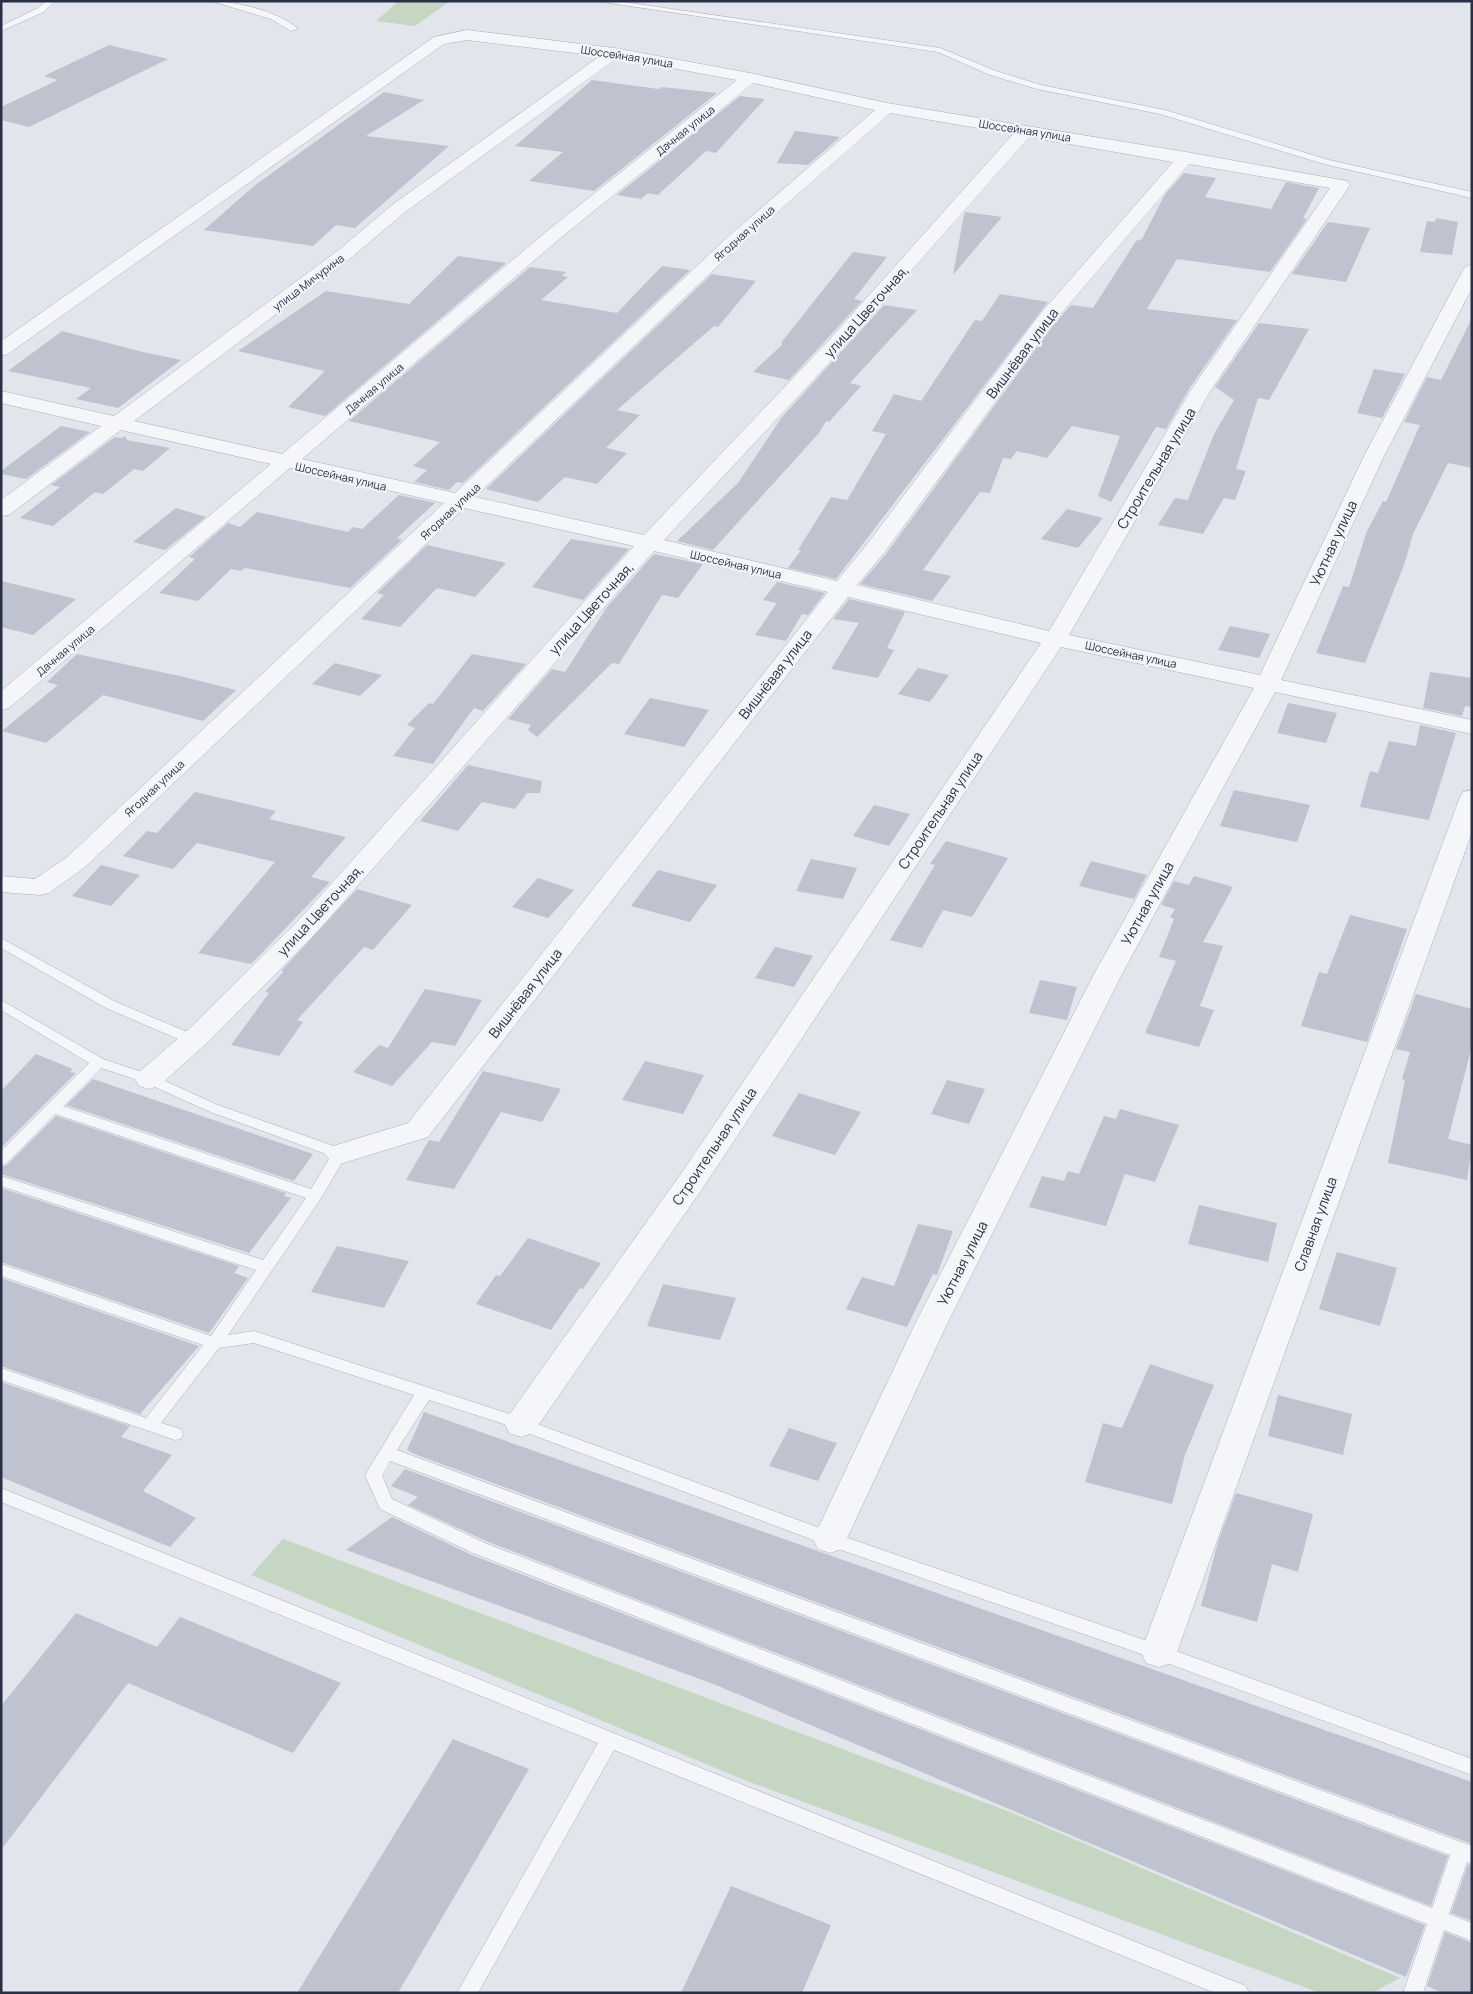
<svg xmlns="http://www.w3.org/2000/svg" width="1473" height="1994" viewBox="0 0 1473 1994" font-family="Manrope,sans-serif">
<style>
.green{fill:#c5d6c2}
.building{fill:#bfc3cf}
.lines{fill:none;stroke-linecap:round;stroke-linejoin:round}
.lane-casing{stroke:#aaafb9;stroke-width:1}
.street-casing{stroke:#aaafb9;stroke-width:1}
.lane{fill:#f5f6f9;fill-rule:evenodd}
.street{fill:#f5f6f9;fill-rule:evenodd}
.labels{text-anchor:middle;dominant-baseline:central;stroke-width:4.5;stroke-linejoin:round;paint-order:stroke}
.far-street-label{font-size:11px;fill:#283045;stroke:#f2f4f8}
.street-label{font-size:14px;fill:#283045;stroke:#f2f4f8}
</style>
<rect width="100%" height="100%" fill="#e2e5eb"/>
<!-- green -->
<g class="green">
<path d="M 399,1 L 450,1 L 415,26 L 376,21 Z"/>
<path d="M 283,1539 L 1010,1812 L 1400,1978 L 1372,1993 L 1320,1993 L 747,1781 L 251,1575 Z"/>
</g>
<!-- building -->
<g class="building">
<path d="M 109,45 L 168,59 L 29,127 L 1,120 L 1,107 L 58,80 L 44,76 Z"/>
<path d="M 592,80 L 659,89 L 662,87 L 717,93 L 594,191 L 529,181 L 563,152 L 515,146 Z"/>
<path d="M 384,92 L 424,100 L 366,136 L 449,146 L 355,228 L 336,225 L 313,246 L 204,230 L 254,186 Z"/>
<path d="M 740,96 L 765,99 L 716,153 L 706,151 L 658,195 L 648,193 L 641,199 L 617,195 Z"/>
<path d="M 795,131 L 840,137 L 808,165 L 777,163 Z"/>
<path d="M 1184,173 L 1216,178 L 1205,197 L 1271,209 L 1286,182 L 1319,188 L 1303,218 L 1307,219 L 1270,272 L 1177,259 L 1147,309 L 1237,320 L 1189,389 L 1166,429 L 1156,427 L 1111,502 L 1098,496 L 1120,436 L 1072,426 L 1047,458 L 1017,451 L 1011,459 L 1003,458 L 990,493 L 980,492 L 923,570 L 951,576 L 932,601 L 860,584 L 886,554 L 1055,323 L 1071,305 L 1093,308 L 1136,241 L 1142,239 L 1165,194 Z"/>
<path d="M 966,212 L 1002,217 L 953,275 L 964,214 Z"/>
<path d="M 1437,218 L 1458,222 L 1452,255 L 1420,252 L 1427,221 L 1434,222 Z"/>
<path d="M 1328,222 L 1370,228 L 1346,282 L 1292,274 Z"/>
<path d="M 853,252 L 887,257 L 854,299 L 862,301 L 789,380 L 753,372 L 783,344 L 781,343 Z"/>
<path d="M 458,256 L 506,263 L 325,416 L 288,407 L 325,371 L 238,351 L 326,291 L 409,304 Z"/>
<path d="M 662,266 L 690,270 L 463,483 L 457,482 L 449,490 L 414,482 L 427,470 L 413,466 L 440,442 L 349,421 L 530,267 L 566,272 L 562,276 L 568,277 L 541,300 L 617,313 Z"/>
<path d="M 712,274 L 756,281 L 718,327 L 714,326 L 617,410 L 640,415 L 606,448 L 627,453 L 597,484 L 565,477 L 538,502 L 486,489 Z"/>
<path d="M 1000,294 L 1048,302 L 836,579 L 788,568 L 801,550 L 798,550 L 831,497 L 847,500 L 886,434 L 872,431 L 894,394 L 921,401 L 975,320 L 982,321 Z"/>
<path d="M 884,305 L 917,310 L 850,383 L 861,386 L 829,422 L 826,421 L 819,433 L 713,550 L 677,541 L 738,483 L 782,417 Z"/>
<path d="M 1472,318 L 1472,468 L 1448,463 L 1413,534 L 1404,565 L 1365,663 L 1316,653 L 1343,586 L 1349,587 L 1367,531 L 1383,501 L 1386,502 L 1420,425 L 1404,422 L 1427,377 L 1441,380 Z"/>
<path d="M 1259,323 L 1309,329 L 1269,400 L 1258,398 L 1236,469 L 1246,471 L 1235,500 L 1224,498 L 1203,534 L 1158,525 L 1175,498 L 1188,500 L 1214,434 L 1234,400 L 1215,387 Z"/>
<path d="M 62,331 L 143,352 L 181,360 L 118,408 L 76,399 L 91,388 L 8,371 Z"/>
<path d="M 1374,369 L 1405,374 L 1382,418 L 1357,413 Z"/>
<path d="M 61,426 L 90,432 L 26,479 L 1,474 L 1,471 Z"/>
<path d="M 125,436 L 127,440 L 170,448 L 143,471 L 134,469 L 103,494 L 95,492 L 53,526 L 20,518 L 60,487 L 51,485 L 115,437 L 122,438 Z"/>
<path d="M 399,495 L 435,503 L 397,538 L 402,540 L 350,588 L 245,568 L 241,571 L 231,569 L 198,601 L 159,593 L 195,559 L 189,557 L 228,523 L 240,527 L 257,512 L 348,532 L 353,527 L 362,529 Z"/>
<path d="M 176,508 L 206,517 L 165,550 L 133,542 Z"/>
<path d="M 1067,509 L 1103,518 L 1078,548 L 1041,539 Z"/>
<path d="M 571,539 L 629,549 L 583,600 L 532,587 Z"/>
<path d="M 427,545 L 506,563 L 475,597 L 437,588 L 400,627 L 361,619 L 384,595 L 377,593 Z"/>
<path d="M 654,554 L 703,564 L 678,598 L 662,595 L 619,664 L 612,663 L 537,737 L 528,730 L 531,725 L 508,719 L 552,669 L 565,672 L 607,607 Z"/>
<path d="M 1,581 L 76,599 L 33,635 L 1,627 Z"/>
<path d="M 777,582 L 825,593 L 808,615 L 802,614 L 786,641 L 755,635 L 777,603 L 763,600 Z"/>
<path d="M 849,599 L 905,612 L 887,648 L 894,650 L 878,678 L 831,669 L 859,623 L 833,619 Z"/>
<path d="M 1230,626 L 1270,634 L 1259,658 L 1218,650 Z"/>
<path d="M 77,654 L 184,677 L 236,690 L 203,721 L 103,695 L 46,743 L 2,731 L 58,685 L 47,682 Z"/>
<path d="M 472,654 L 526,664 L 483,711 L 474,708 L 433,764 L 393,756 L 415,728 L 407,725 L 429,703 L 433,704 Z"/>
<path d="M 335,663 L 382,675 L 360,696 L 312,684 Z"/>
<path d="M 918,668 L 949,675 L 930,702 L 898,694 Z"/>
<path d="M 1430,672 L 1472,678 L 1472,707 L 1465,706 L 1462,716 L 1423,708 Z"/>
<path d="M 650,698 L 709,710 L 684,747 L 624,734 Z"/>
<path d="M 1288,703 L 1337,713 L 1326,743 L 1277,733 Z"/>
<path d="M 1420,725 L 1456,733 L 1429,820 L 1360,807 L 1370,771 L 1378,773 L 1389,741 L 1416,746 Z"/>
<path d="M 468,765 L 542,781 L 540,793 L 527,793 L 515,809 L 482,802 L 458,831 L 420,821 Z"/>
<path d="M 1234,790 L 1310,805 L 1297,842 L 1220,826 Z"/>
<path d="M 195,792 L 276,811 L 269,819 L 346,837 L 311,877 L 330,882 L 251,964 L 198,953 L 275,862 L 197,843 L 173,869 L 123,856 L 147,831 L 157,833 Z"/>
<path d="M 874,805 L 910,814 L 889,846 L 853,836 Z"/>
<path d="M 946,841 L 1008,858 L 972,917 L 943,910 L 922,948 L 890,940 L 935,865 L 930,864 Z"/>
<path d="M 811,859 L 857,868 L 843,899 L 796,891 Z"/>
<path d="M 1091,861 L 1147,875 L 1134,899 L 1079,886 Z"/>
<path d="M 101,865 L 140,875 L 111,906 L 72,896 Z"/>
<path d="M 658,870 L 717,885 L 690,922 L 631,906 Z"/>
<path d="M 1194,876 L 1233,887 L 1203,942 L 1223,946 L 1200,1006 L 1214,1010 L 1199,1047 L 1145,1033 L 1176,961 L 1159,957 L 1174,919 L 1170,917 L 1175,909 L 1161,905 L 1174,881 L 1189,885 Z"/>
<path d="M 538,878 L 574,890 L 548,918 L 512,907 Z"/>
<path d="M 357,889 L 412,905 L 373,950 L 364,947 L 297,1020 L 303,1022 L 279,1056 L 231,1045 L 269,993 L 265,992 L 284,971 L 281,971 Z"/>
<path d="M 1350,915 L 1407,929 L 1367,1042 L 1301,1026 L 1319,972 L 1327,974 Z"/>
<path d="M 775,947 L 813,956 L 794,987 L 755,978 Z"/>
<path d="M 1040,980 L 1077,987 L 1067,1020 L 1029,1013 Z"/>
<path d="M 425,989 L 482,1000 L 455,1046 L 432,1042 L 392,1086 L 353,1072 L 379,1045 L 388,1048 Z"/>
<path d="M 1416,994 L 1472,1009 L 1472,1046 L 1448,1139 L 1472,1145 L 1467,1180 L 1388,1163 L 1405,1080 L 1402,1079 L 1410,1052 L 1396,1049 Z"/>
<path d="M 36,1054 L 73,1069 L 70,1072 L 76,1073 L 1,1148 L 1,1091 Z"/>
<path d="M 645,1061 L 704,1075 L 683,1114 L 622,1100 Z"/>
<path d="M 483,1071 L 561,1089 L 542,1122 L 501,1112 L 454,1189 L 406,1180 L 429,1140 L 439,1142 Z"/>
<path d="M 93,1079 L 313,1154 L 294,1181 L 66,1105 Z"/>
<path d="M 947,1080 L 985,1089 L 969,1124 L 931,1114 Z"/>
<path d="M 799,1093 L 861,1112 L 835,1155 L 772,1136 Z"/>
<path d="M 1120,1109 L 1179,1125 L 1155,1182 L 1125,1174 L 1106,1226 L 1029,1207 L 1042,1176 L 1064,1181 L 1068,1171 L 1079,1174 L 1104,1116 L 1116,1119 Z"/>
<path d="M 56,1116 L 286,1193 L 284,1196 L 291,1198 L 249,1253 L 1,1174 L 1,1167 L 7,1165 Z"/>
<path d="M 1,1188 L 239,1266 L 234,1273 L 248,1278 L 209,1333 L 1,1262 Z"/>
<path d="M 1199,1205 L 1277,1223 L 1268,1262 L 1188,1244 Z"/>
<path d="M 918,1224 L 953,1231 L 937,1275 L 933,1274 L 907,1327 L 846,1309 L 862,1277 L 894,1286 Z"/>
<path d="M 528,1238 L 601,1263 L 583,1289 L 580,1288 L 551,1330 L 476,1304 L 496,1275 L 500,1276 Z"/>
<path d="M 337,1246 L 409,1261 L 384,1308 L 311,1292 Z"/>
<path d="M 1337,1252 L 1397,1268 L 1380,1326 L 1319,1309 Z"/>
<path d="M 1,1278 L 199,1346 L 140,1414 L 1,1366 Z"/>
<path d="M 663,1284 L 736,1298 L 720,1340 L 647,1326 Z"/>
<path d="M 1150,1364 L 1214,1385 L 1185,1455 L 1172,1504 L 1085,1482 L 1103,1423 L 1122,1428 Z"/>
<path d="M 1,1382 L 130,1426 L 121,1437 L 172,1455 L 143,1491 L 196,1518 L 170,1547 L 1,1477 Z"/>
<path d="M 1278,1395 L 1352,1414 L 1343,1455 L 1268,1436 Z"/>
<path d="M 424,1412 L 1472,1782 L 1472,1844 L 417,1455 L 407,1450 Z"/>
<path d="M 789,1428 L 837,1443 L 818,1481 L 769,1466 Z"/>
<path d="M 405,1469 L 1448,1856 L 1431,1906 L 486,1541 L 408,1505 L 418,1497 L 391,1486 Z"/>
<path d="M 1236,1493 L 1313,1514 L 1298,1572 L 1272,1564 L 1257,1622 L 1201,1606 L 1218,1542 Z"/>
<path d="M 392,1517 L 472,1555 L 1425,1925 L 1406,1977 L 716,1685 L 346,1550 Z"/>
<path d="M 76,1613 L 157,1647 L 180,1617 L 341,1683 L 293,1753 L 128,1683 L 1,1850 L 1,1706 Z"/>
<path d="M 453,1739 L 529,1769 L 398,1993 L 297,1993 Z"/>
<path d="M 1468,1864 L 1472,1866 L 1472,1921 L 1451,1913 Z"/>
<path d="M 731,1886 L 831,1925 L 802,1993 L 681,1993 Z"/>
<path d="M 1445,1932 L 1472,1943 L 1472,1993 L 1443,1993 L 1427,1986 Z"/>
</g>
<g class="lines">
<defs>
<g id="lane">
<path d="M 46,1 L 55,1 L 44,12 L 1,31 L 1,26 L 38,8 Z"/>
<path d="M 211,1 C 236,1 280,12 298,29 L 291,31 L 271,19 Z"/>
<path d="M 596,1 L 617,1 L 940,48 L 996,71 L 1041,85 L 1165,110 L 1329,160 L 1472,192 L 1472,198 L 1324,164 L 1160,114 L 1037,89 L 990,75 L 938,52 Z"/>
<path d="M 1,938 L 116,1002 L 185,1031 L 199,1030 L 206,1035 L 199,1040 L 178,1039 L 106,1008 L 1,948 Z"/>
<path d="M 1,1000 L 103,1059 L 154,1076 L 218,1105 L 345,1150 L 347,1154 L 320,1200 L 228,1335 L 254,1331 L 510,1414 L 836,1534 L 1165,1647 L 1472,1759 L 1472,1775 L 1153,1658 L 824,1544 L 498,1422 L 429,1400 L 397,1450 L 1472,1846 L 1472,1864 L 1467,1862 L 1449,1914 L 1472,1923 L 1472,1941 L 1444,1930 L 1423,1993 L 1403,1993 L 1427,1924 L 473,1553 L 380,1509 L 365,1475 L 414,1395 L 254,1343 L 219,1348 L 161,1423 L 181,1429 L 183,1434 L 181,1439 L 175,1440 L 1,1380 L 1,1368 L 146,1418 L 203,1345 L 1,1276 L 1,1264 L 211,1336 L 256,1270 L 1,1186 L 1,1176 L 263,1260 L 306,1198 L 55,1114 L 6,1164 L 1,1165 L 1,1151 L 89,1063 L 1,1010 ZM 101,1068 L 144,1082 L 208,1111 L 331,1156 L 311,1189 L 63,1106 ZM 390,1461 L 1450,1855 L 1432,1908 L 485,1543 L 392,1499 L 382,1475 Z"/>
<path d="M 1,1488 L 1246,1986 L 1249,1993 L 1215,1993 L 614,1750 L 478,1993 L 457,1993 L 598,1743 L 1,1502 Z"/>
</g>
<g id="street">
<path d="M 467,30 L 614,48 L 750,73 L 887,103 L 1186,152 L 1347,181 L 1350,185 L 1211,390 L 1069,635 L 1260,675 L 1364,456 L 1463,270 L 1466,266 L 1472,265 L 1472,288 L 1384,456 L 1281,680 L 1472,720 L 1472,734 L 1275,692 L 1122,974 L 947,1324 L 842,1549 L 830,1553 L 818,1549 L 813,1539 L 915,1324 L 1094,974 L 1254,688 L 1061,647 L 702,1189 L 533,1433 L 521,1437 L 509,1433 L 505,1424 L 509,1415 L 680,1175 L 1041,643 L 848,597 L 428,1137 L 340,1164 L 330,1161 L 325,1154 L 330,1147 L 408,1123 L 828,592 L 654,551 L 315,934 L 209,1041 L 159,1086 L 149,1089 L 139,1086 L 135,1079 L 139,1072 L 189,1029 L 297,922 L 634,546 L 464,508 L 84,868 L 49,893 L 40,895 L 1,892 L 1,876 L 35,879 L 66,858 L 444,503 L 290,468 L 9,708 L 1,710 L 1,691 L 271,464 L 121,430 L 9,515 L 1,516 L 1,500 L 101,426 L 1,403 L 1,391 L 114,416 L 340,249 L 392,205 L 600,56 L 467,40 L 444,44 L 8,354 L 1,356 L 1,341 L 434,37 ZM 617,58 L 737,80 L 552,227 L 282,454 L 134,421 L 352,257 L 404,213 ZM 753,83 L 875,110 L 730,235 L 455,493 L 302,459 L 564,235 ZM 890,113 L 1013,134 L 830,339 L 644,535 L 475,497 L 742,243 ZM 1029,137 L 1173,162 L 1040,314 L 868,543 L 837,581 L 664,540 L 844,347 ZM 1189,164 L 1330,188 L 1191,390 L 1049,631 L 857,585 L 884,553 L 1054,322 Z"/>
<path d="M 1472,790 L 1472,832 L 1177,1652 L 1172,1663 L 1159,1667 L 1146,1663 L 1141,1652 L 1460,797 L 1463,792 Z"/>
</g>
</defs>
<!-- lane casing -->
<use href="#lane" class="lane-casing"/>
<!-- street casing -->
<use href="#street" class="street-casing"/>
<!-- lane -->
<use href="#lane" class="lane"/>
<!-- street -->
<use href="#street" class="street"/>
</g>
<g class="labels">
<!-- far-street labels -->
<g class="far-street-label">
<text transform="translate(627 56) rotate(9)">Шоссейная улица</text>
<text transform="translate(685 130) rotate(-39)">Дачная улица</text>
<text transform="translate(1025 130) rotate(9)">Шоссейная улица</text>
<text transform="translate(744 233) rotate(-42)">Ягодная улица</text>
<text transform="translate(308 282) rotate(-37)">улица Мичурина</text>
<text transform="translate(374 388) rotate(-40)">Дачная улица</text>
<text transform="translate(341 476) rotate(13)">Шоссейная улица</text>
<text transform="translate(450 511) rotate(-43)">Ягодная улица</text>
<text transform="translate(736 564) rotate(13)">Шоссейная улица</text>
<text transform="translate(65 650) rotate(-40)">Дачная улица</text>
<text transform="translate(1131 654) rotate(12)">Шоссейная улица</text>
<text transform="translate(154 788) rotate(-43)">Ягодная улица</text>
</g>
<!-- street labels -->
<g class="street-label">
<text transform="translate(866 311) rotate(-48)">улица Цветочная,</text>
<text transform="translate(1022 353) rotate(-53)">Вишнёвая улица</text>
<text transform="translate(1156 468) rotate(-59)">Строительная улица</text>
<text transform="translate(1333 543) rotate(-65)">Уютная улица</text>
<text transform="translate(591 608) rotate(-48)">улица Цветочная,</text>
<text transform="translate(775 674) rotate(-52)">Вишнёвая улица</text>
<text transform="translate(940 810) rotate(-56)">Строительная улица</text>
<text transform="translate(1147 903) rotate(-61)">Уютная улица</text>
<text transform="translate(320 910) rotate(-47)">улица Цветочная,</text>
<text transform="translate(525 993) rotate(-52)">Вишнёвая улица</text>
<text transform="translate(714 1146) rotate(-56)">Строительная улица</text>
<text transform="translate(1315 1224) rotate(-70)">Славная улица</text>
<text transform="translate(962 1263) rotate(-63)">Уютная улица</text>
</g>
</g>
<!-- border -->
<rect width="1473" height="1994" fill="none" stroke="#283045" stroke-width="5"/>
</svg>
